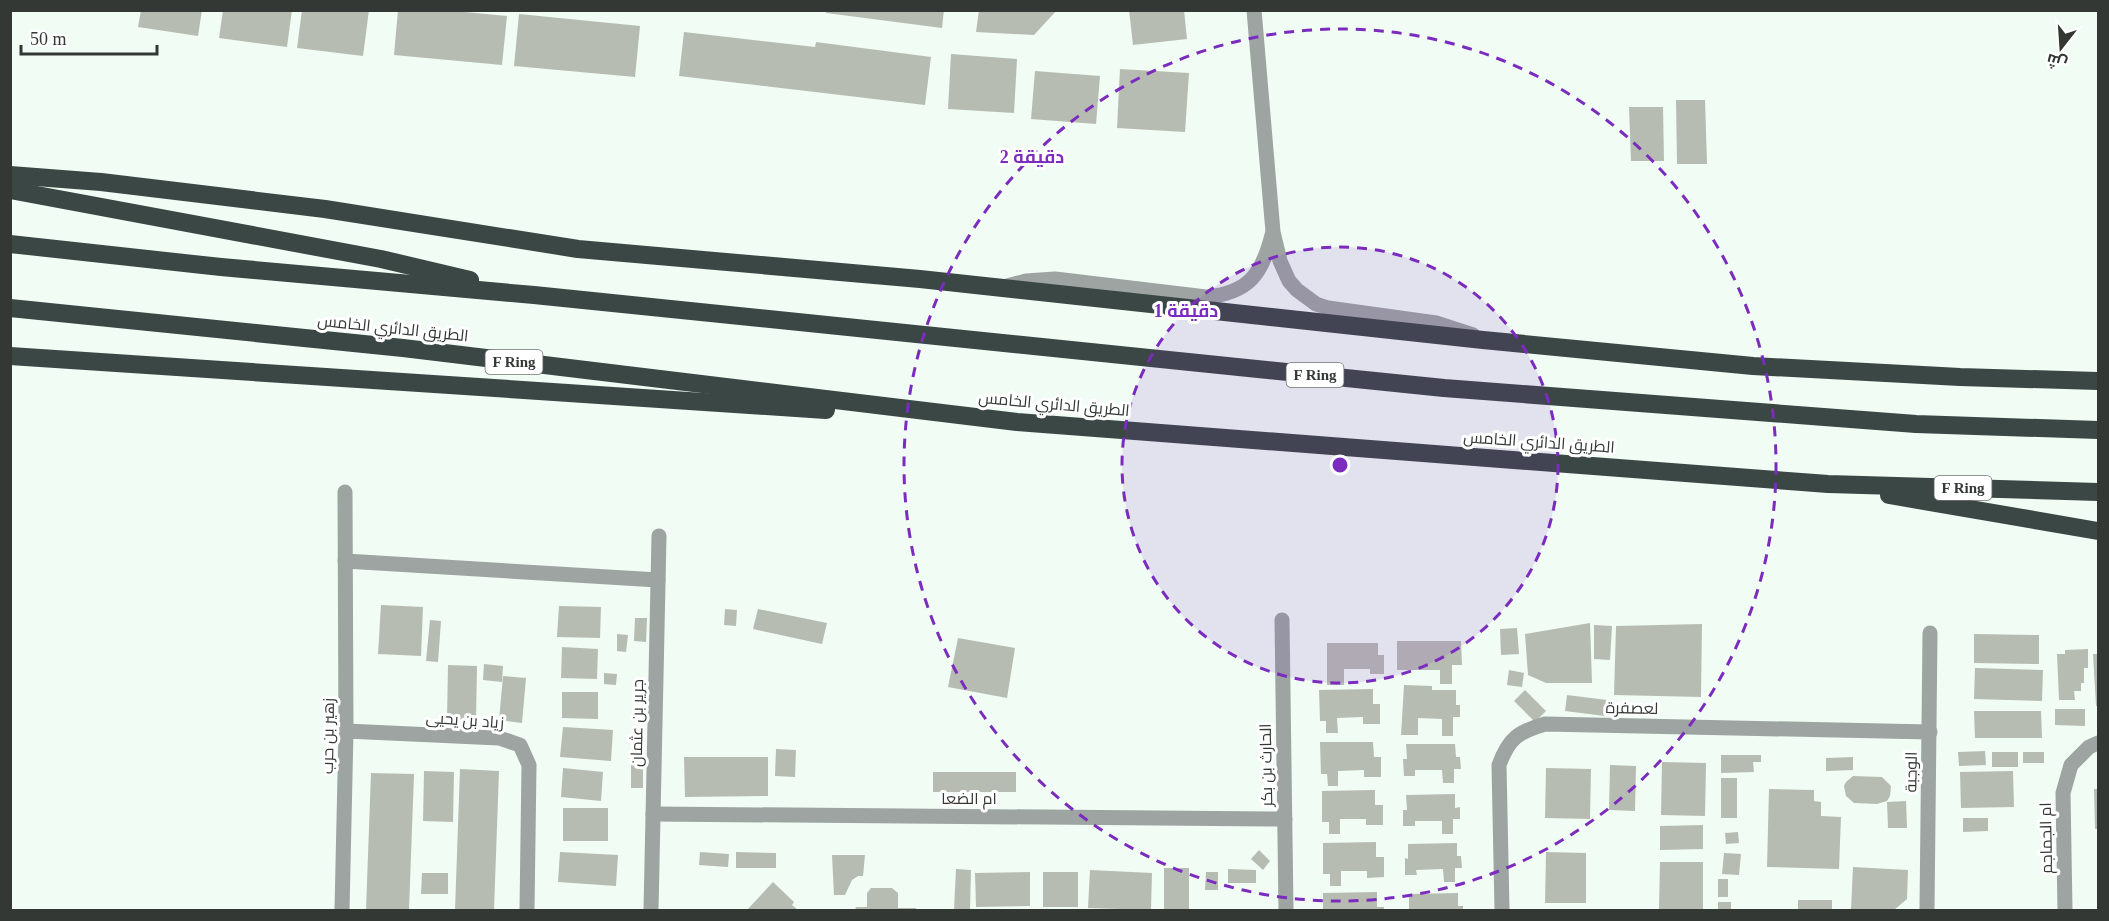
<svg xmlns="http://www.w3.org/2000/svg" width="2109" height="921" viewBox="0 0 2109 921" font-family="'Times New Roman',Cairo,serif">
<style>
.building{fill:#b7bcb2}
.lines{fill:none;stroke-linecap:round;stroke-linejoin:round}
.minor{stroke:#9da4a2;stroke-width:15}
.highway{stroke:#3b4745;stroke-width:18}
.ring{fill:none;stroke:#7b2cbf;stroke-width:3;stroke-dasharray:10 8}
.labels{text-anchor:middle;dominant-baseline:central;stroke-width:6;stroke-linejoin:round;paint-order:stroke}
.shield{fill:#fff;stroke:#717472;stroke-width:1.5}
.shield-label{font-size:15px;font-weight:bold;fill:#343835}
.street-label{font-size:16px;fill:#343835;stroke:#fff}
.centre{fill:#7b2cbf;stroke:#fff;stroke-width:3}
.ring-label{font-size:18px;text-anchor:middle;font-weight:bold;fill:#7b2cbf;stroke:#fff;stroke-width:6;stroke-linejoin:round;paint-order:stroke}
</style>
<rect width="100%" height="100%" fill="#f0fcf4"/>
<!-- building -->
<g class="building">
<path d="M 141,10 L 202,10 L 198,36 L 138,27 Z"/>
<path d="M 223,10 L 292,10 L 287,47 L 219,38 Z"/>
<path d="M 302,10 L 369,10 L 363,56 L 297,48 Z"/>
<path d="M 398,10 L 444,10 L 507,16 L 502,65 L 394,55 Z"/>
<path d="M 826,10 L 944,10 L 942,28 L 826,13 Z"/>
<path d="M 979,10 L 1057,10 L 1034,35 L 976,32 Z"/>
<path d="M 1129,10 L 1184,10 L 1187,39 L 1133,45 Z"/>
<path d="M 519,14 L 640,26 L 635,77 L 514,66 Z"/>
<path d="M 684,32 L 815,47 L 816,42 L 931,57 L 925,105 L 679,76 Z"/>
<path d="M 951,54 L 1017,59 L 1014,113 L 948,109 Z"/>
<path d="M 1120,69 L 1189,73 L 1185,132 L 1117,128 Z"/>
<path d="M 1035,71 L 1100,76 L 1096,124 L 1031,119 Z"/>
<path d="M 1676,100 L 1705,100 L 1707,164 L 1677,164 Z"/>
<path d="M 1629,107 L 1663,107 L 1664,161 L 1631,161 Z"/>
<path d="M 381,605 L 423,607 L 421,656 L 378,654 Z"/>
<path d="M 559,606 L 601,607 L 600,638 L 557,637 Z"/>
<path d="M 725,609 L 737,610 L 736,626 L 724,625 Z"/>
<path d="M 758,609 L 827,623 L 822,644 L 753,629 Z"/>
<path d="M 635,618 L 647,618 L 646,642 L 634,641 Z"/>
<path d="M 430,620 L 441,621 L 438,662 L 426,661 Z"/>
<path d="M 1590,623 L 1592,683 L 1546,683 L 1528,675 L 1525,634 Z"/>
<path d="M 1702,624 L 1701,697 L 1614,695 L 1616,626 Z"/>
<path d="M 1594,625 L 1612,626 L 1610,660 L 1594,659 Z"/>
<path d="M 1517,628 L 1519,654 L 1501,655 L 1500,629 Z"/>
<path d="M 617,634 L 628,635 L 626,652 L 617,651 Z"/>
<path d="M 1974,634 L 2039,635 L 2039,664 L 1974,663 Z"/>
<path d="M 958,638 L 1015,648 L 1007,698 L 948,687 Z"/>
<path d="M 1397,641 L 1461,641 L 1462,665 L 1452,665 L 1452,684 L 1440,684 L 1440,670 L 1397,670 Z"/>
<path d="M 1327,643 L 1378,643 L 1378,655 L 1384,655 L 1384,674 L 1370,674 L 1370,669 L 1344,669 L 1344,685 L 1327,685 Z"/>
<path d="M 562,647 L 598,649 L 597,679 L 561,678 Z"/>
<path d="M 2088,649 L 2088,668 L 2084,668 L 2084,683 L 2081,683 L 2081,691 L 2074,691 L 2075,700 L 2059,700 L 2057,654 L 2065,654 L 2065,650 Z"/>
<path d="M 2093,654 L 2098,654 L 2098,706 L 2096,706 Z"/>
<path d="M 484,664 L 503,666 L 502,682 L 483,680 Z"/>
<path d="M 448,665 L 477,666 L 476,720 L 447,719 Z"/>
<path d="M 1975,668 L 2043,670 L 2042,701 L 1974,699 Z"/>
<path d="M 1509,670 L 1524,673 L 1522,687 L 1507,685 Z"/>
<path d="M 604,673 L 617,674 L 616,685 L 604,684 Z"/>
<path d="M 503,676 L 526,678 L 522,723 L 499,720 Z"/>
<path d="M 1404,685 L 1432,686 L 1432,690 L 1456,690 L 1456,705 L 1460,705 L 1460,717 L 1453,717 L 1453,736 L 1442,736 L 1442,719 L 1418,718 L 1418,735 L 1401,735 Z"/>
<path d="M 1373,689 L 1373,704 L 1380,704 L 1380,724 L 1363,724 L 1363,717 L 1337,718 L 1338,733 L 1326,733 L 1326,721 L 1320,721 L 1319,690 Z"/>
<path d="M 1525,690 L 1546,711 L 1535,722 L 1514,701 Z"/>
<path d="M 562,692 L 598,692 L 598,719 L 562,718 Z"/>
<path d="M 1567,695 L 1607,700 L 1605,716 L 1565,711 Z"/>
<path d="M 2055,709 L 2085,709 L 2085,726 L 2055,725 Z"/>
<path d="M 1974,711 L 2041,711 L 2042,738 L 1975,738 Z"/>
<path d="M 563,727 L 613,730 L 611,761 L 560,757 Z"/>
<path d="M 1320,742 L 1373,742 L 1374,757 L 1381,757 L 1381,777 L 1364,777 L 1364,770 L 1338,771 L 1338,786 L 1328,786 L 1327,774 L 1321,774 Z"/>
<path d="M 1406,744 L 1455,744 L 1456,757 L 1460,757 L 1461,769 L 1454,769 L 1454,783 L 1443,783 L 1442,770 L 1415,770 L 1415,776 L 1404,776 L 1403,759 L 1407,759 Z"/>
<path d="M 776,749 L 796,750 L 795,777 L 775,776 Z"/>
<path d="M 1985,751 L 1986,765 L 1959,766 L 1958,752 Z"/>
<rect x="1992" y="752" width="26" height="15"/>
<rect x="2023" y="752" width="21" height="11"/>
<rect x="631" y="754" width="12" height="34"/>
<path d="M 1721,755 L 1761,755 L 1761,762 L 1753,762 L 1754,772 L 1721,773 Z"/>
<path d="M 684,757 L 768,757 L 768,796 L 685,797 Z"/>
<path d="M 1853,757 L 1853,770 L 1826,771 L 1826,758 Z"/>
<path d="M 1662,762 L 1706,763 L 1705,816 L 1661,815 Z"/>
<path d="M 1610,765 L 1636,766 L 1635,811 L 1609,810 Z"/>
<path d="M 563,768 L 603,772 L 601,801 L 561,797 Z"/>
<path d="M 1546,768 L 1591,769 L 1590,819 L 1545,818 Z"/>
<path d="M 460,769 L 499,771 L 494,910 L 455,910 Z"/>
<path d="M 424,771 L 454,772 L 453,822 L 423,821 Z"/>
<path d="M 2013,771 L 2014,807 L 1961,808 L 1960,772 Z"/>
<rect x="933" y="772" width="83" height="20"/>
<path d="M 371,773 L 414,774 L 409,910 L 366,910 Z"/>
<path d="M 1853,776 L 1882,777 L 1891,786 L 1890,796 L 1887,801 L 1877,804 L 1854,803 L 1846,796 L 1844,786 L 1846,782 Z"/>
<rect x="1721" y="778" width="16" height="40"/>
<path d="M 1769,789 L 1814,790 L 1814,801 L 1821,802 L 1821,816 L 1841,817 L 1839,869 L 1767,867 Z"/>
<path d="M 2094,789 L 2098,789 L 2098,829 L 2095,829 Z"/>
<path d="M 1375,790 L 1375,805 L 1383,805 L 1383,825 L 1366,825 L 1366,819 L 1340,819 L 1340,834 L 1329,834 L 1329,822 L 1322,822 L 1322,791 Z"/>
<path d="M 1455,794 L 1455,808 L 1460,807 L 1460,819 L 1453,819 L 1453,834 L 1442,834 L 1442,821 L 1415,821 L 1415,826 L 1403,826 L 1403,810 L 1407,810 L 1406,795 Z"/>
<path d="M 1906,801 L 1907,828 L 1888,828 L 1887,802 Z"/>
<rect x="563" y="808" width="45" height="33"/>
<path d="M 1963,818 L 1988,818 L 1988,831 L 1963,832 Z"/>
<path d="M 1703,825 L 1703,849 L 1660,850 L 1660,826 Z"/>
<path d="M 1738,832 L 1739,843 L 1726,844 L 1725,833 Z"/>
<path d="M 1376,842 L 1376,857 L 1384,857 L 1384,877 L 1367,878 L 1367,871 L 1341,871 L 1341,886 L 1330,886 L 1330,874 L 1323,874 L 1323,843 Z"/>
<path d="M 1457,843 L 1457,856 L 1461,856 L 1462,868 L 1455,868 L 1455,882 L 1444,882 L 1443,869 L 1416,870 L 1417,875 L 1405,875 L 1405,858 L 1408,859 L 1408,844 Z"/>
<path d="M 1259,850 L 1270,861 L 1263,870 L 1251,859 Z"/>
<path d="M 560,852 L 618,855 L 616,886 L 558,882 Z"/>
<path d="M 700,852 L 729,854 L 728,867 L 699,865 Z"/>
<path d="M 736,852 L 776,853 L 776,868 L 736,868 Z"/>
<path d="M 1546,852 L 1586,853 L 1586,903 L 1545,903 Z"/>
<path d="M 1724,853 L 1741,854 L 1739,875 L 1722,874 Z"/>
<path d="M 832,855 L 865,855 L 863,876 L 858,876 L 852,880 L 845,895 L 834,895 Z"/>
<path d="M 1660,862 L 1703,862 L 1703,910 L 1659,909 Z"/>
<path d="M 1853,867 L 1908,870 L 1907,899 L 1894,910 L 1851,910 Z"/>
<rect x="1164" y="868" width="25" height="42"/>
<path d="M 956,869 L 971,870 L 970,910 L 954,910 Z"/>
<path d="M 1228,869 L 1256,870 L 1256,883 L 1228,883 Z"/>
<path d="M 1090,870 L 1152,873 L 1151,910 L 1088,908 Z"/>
<path d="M 1030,872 L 1030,906 L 976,907 L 975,873 Z"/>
<rect x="1043" y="872" width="35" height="35"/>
<path d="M 1206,872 L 1218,872 L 1218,890 L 1205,890 Z"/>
<path d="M 422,873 L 448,873 L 448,894 L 421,894 Z"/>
<rect x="1718" y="879" width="10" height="18"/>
<path d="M 773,882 L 794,902 L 792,905 L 798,910 L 747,910 Z"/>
<path d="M 871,888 L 892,888 L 898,893 L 898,908 L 916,908 L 916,910 L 855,910 L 856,907 L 867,907 L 867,893 Z"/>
<path d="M 1377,892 L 1377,907 L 1384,907 L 1384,910 L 1323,910 L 1323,893 Z"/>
<path d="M 1458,893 L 1458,906 L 1463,906 L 1463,910 L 1409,910 L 1409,894 Z"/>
<rect x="1798" y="900" width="34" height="10"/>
<rect x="1718" y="902" width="13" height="8"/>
</g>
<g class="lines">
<!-- minor -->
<g class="minor">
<path d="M 1254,10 L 1273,232 L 1280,261 L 1289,281 L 1297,290 L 1316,304 L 1328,308 L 1436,323 L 1473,335"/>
<path d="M 1007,286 L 1026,281 L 1055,279 L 1206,297 C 1249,293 1262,274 1272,235"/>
<path d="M 345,561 L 658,580"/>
<path d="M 1282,620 L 1286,910"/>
<path d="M 346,731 L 499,738 L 520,745 L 529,765 L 527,910"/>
<path d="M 653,814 L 1285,819"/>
<path d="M 342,910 L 346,731 L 345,492"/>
<path d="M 651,910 L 659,536"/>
<path d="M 1502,910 L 1499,765 C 1509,738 1518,732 1545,724 L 1930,732"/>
<path d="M 1927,910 L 1930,633"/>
<path d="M 2065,910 L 2063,793 L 2071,765 L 2089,747 L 2098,743"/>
</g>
<!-- highway -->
<g class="highway">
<path d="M 10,175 L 101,182 L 325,209 L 578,249 L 920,279 L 1483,340 L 1753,366 L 1960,377 L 2098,381"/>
<path d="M 10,190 L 381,259 L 470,280"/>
<path d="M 10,244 L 221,267 L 534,295 L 1444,388 L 1916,424 L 2098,430"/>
<path d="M 10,308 L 403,348 L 1017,422 L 1828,484 L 2098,492"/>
<path d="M 10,356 L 826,410"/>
<path d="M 1889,495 L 2098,531"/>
</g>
</g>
<!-- distance rings -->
<circle cx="1340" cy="465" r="218" fill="#7b2cbf" fill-opacity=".12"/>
<g class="ring">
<circle cx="1340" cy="465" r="218"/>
<circle cx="1340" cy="465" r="436"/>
</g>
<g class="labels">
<!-- shield labels -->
<g class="shield">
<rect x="485.5" y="350" width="57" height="24" rx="4.5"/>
<rect x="1286.5" y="363" width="57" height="24" rx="4.5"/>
<rect x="1934.5" y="476" width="57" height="24" rx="4.5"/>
</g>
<g class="shield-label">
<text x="514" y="362">F Ring</text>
<text x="1315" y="375">F Ring</text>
<text x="1963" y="488">F Ring</text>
</g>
<!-- street labels -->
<g class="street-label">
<text transform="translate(393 328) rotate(6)">الطريق الدائري الخامس</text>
<text transform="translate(1054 404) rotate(5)">الطريق الدائري الخامس</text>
<text transform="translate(1539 442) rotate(4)">الطريق الدائري الخامس</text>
<text transform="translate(1632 708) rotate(1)">لعصفرة</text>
<text transform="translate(465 720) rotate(4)">زياد بن يحيى</text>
<text transform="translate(637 723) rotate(-89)">جرير بن عثمان</text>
<text transform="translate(328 736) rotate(-89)">زهير بن حرب</text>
<text transform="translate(1266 765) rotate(-91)">الحارث بن بكر</text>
<text transform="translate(1911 772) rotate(-89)">الوجبة</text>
<text x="969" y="798">ام الضعا</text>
<text transform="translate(2046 838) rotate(-91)">ام الجماجم</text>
</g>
</g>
<circle cx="1340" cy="465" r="9" class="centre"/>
<g class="ring-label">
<text x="1032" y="163">2 دقيقة</text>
<text x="1186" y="317">1 دقيقة</text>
</g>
<!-- border -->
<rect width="2109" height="921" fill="none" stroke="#343835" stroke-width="24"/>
<!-- north arrow -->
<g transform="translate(2061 48) rotate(197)" stroke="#ffffff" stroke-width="4.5" paint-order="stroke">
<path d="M0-4.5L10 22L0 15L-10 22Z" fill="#343835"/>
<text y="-9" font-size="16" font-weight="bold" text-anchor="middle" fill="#343835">ش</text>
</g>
<!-- scale -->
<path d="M21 45v9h136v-9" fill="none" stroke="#343835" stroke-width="3"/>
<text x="30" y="45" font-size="18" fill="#343835" stroke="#ffffff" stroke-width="4.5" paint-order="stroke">50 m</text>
</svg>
